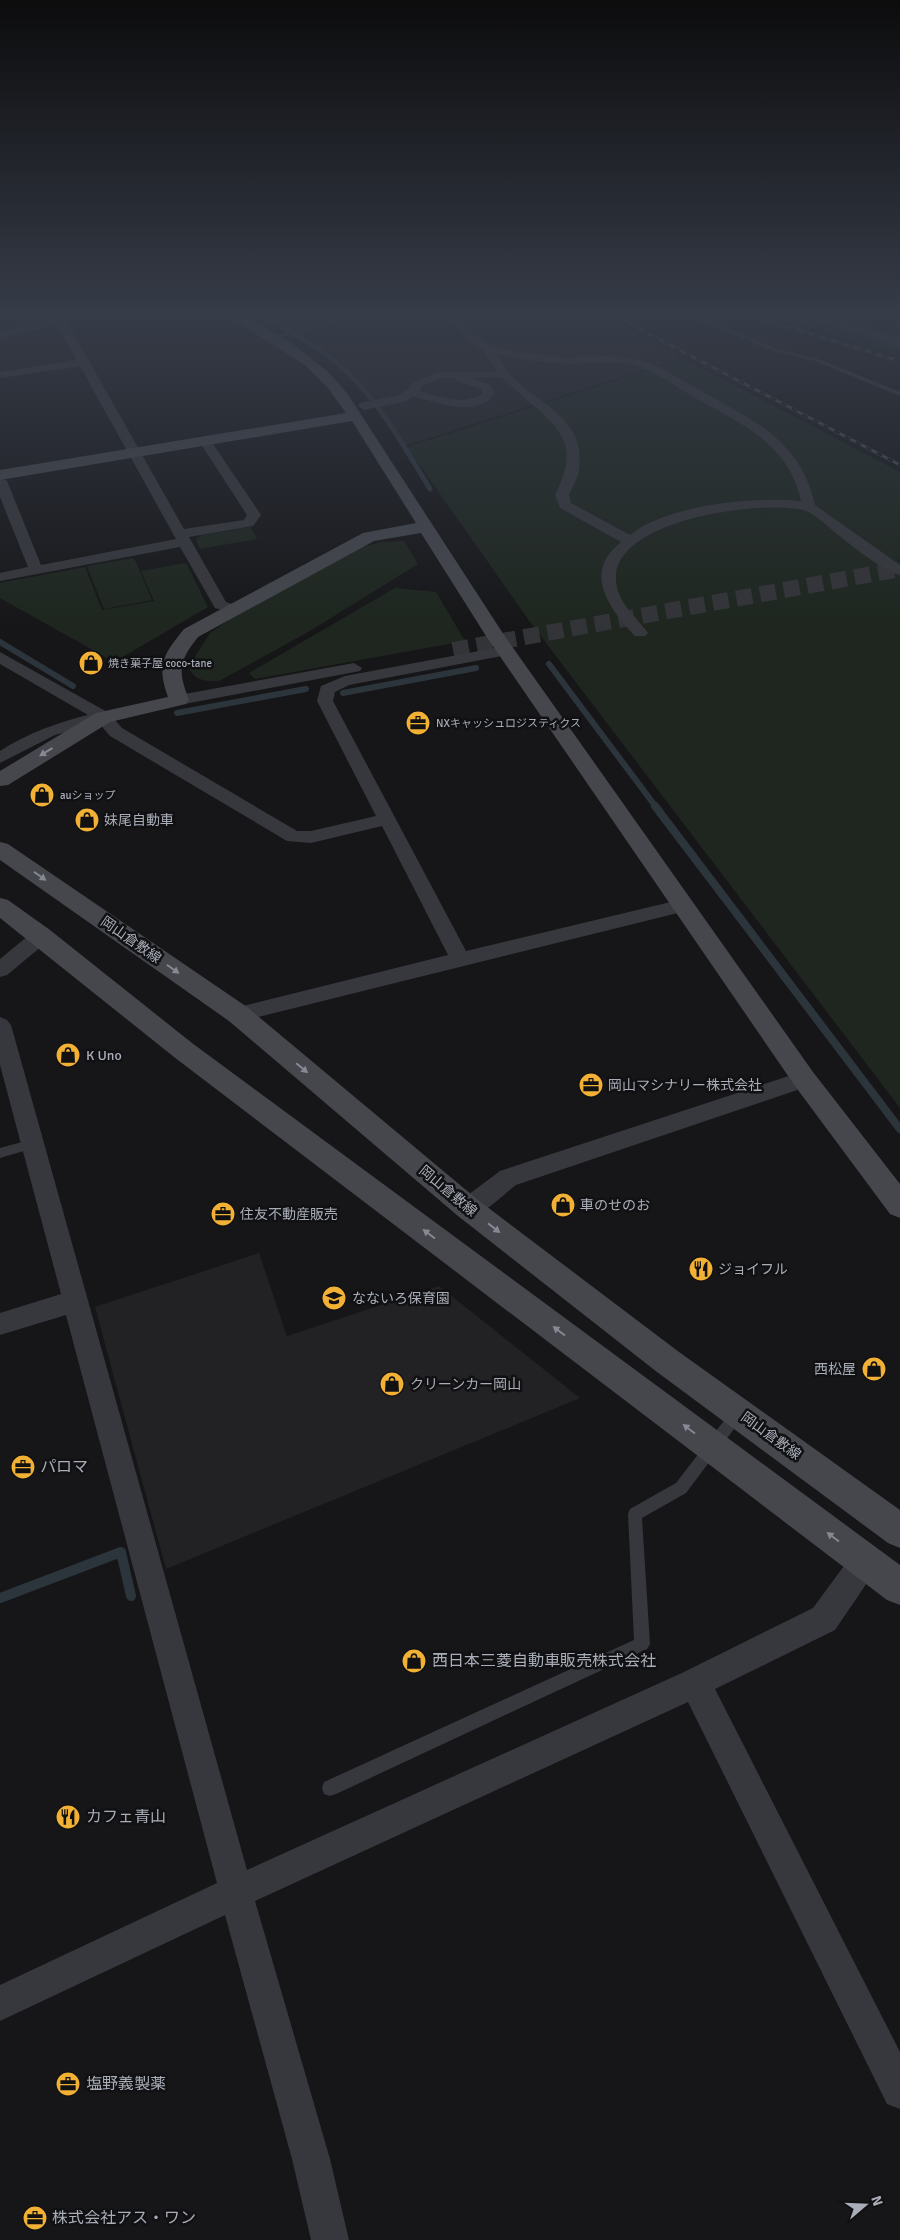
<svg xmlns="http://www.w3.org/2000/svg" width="900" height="2240" viewBox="0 0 900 2240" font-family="Signika,'Noto Sans JP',sans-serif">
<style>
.built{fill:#222225}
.green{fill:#1e261f}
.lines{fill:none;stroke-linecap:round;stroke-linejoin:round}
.stream-far3{stroke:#2c353c;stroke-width:5}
.stream-far2{stroke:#2c353c;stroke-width:6}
.stream-far1{stroke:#2c353c;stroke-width:8}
.stream{stroke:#2c353c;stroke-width:10}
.street-tunnel{stroke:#333438;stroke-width:16;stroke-dasharray:16 8;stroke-linecap:butt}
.lane{fill:#37383d;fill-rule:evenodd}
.street{fill:#37383d;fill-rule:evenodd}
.secondary{fill:#45474d;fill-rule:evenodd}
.rail-casing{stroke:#4a4c52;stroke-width:3}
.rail{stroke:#111113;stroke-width:2;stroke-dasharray:6;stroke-linecap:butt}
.oneway{fill:#858993}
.labels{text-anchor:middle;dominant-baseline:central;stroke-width:5;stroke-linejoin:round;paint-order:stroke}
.far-poi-label{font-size:11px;fill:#a8adb8;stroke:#111113;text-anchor:start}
.poi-label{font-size:14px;fill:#a8adb8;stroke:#111113;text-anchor:start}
.street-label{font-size:14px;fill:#a8adb8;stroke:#111113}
.near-poi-label{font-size:16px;fill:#a8adb8;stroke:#111113;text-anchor:start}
</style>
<rect width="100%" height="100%" fill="#161618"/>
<!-- built -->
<g class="built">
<path d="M 261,314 L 601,314 L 682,358 L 404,446 L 359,382 L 312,343 Z"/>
<path d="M 259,1253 L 287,1336 L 439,1286 L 580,1398 L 166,1569 L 95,1307 Z"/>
</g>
<!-- green -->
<g class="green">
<path d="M 765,314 L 800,314 L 900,346 L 900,355 Z"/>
<path d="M 684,359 L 900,472 L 900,559 L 897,560 L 900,562 L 900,1108 L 530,622 L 407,447 Z"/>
<path d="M 250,527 L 257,539 L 200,549 L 196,540 L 202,535 Z"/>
<path d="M 404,541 L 418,564 L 310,631 L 219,681 C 206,681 197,682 190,670 L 191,663 L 210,633 L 240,612 L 361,547 L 382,542 Z"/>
<path d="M 134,558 L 152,600 L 104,609 L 87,566 Z"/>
<path d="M 186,563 L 208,607 L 114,662 L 0,598 L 0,583 L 85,567 L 102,610 L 154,601 L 141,571 Z"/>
<path d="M 395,588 L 436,592 L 465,641 L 255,679 L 249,673 Z"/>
</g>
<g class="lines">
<!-- stream-far3 -->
<g class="stream-far3">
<path d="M 259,314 C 289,330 320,347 346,371 C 381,404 405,448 430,489"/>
<path d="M 804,314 L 900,345"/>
</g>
<!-- stream-far2 -->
<g class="stream-far2">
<path d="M 0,642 L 73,686"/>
<path d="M 549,664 L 656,807"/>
<path d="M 343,693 L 476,668"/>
<path d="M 177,713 L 306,689"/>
</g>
<!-- stream-far1 -->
<path class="stream-far1" d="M 655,806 L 900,1129"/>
<!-- stream -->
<path class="stream" d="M 0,1598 L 121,1552 L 131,1596"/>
<!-- street-tunnel -->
<path class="street-tunnel" d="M 453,650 L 900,569"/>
<!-- lane -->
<g class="lane">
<path d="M 358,314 L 366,314 L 272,339 L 269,337 Z"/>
<path d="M 687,314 L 694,314 L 777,349 L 819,359 L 900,392 L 900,396 L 815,361 L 773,351 Z"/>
<path d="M 33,1139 L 37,1141 L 39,1144 L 37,1147 L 0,1158 L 0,1148 Z"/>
<path d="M 738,1407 L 743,1409 L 745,1413 L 743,1417 L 686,1493 L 642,1518 L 650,1644 L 647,1649 L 336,1794 L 330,1796 L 324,1794 L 322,1788 L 324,1782 L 634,1640 L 628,1514 L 630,1509 L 676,1483 L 733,1409 Z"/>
</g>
<!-- street -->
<g class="street">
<path d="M 77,314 L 94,314 L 67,322 L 184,529 L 244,520 L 247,515 L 199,441 L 205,437 L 209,438 L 261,515 L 253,526 L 189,537 L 226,602 L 241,607 L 243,610 L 241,613 L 236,614 L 215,608 L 180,547 L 0,581 L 0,573 L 28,567 L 0,497 L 0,477 L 7,481 L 41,565 L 176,539 L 80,366 L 0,378 L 0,372 L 77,360 L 57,325 L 0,338 L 0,332 Z"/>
<path d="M 436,314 C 466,311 471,341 496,347 C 518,352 540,356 563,357 C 587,357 611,354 635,359 C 658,364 676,377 696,388 C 750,419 800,438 815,505 L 900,565 L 900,575 C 881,571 842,538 825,524 C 819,519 811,512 803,510 C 761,500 614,519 616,579 C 616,602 636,616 648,633 L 645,636 L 635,636 C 609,608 582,573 621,542 L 560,508 L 555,495 C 578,448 566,432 528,401 C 522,396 507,381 502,378 C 498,376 477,378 471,378 L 490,385 L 495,394 C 476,418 438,403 413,396 L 407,401 L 364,410 L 358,406 L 360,403 L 399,395 L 408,389 L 413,382 L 439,372 L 497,372 L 483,350 L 466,338 L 456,326 ZM 496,354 C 520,359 544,363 568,364 C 590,364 612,360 633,365 C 653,370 670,383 687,393 C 736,422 788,440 801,501 C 755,496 666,505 630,535 L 571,503 L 569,495 C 572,488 578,478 579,470 C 586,421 544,406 514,379 C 507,372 502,362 496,354 ZM 441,378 L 456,378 L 457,381 L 481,389 L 483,393 C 465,407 439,396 419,391 L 422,386 Z"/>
<path d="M 810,314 L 825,314 L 900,337 L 900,344 Z"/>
<path d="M 506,646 L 512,648 L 514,651 L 512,654 L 349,685 L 335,692 L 333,701 L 466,951 L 683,899 L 690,900 L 693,905 L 690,910 L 238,1022 L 231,1019 L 228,1014 L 231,1009 L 448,955 L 382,826 L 311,843 L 287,841 L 110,736 L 99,723 L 55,735 L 0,763 L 0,751 C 28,733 56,723 88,715 L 0,664 L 0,652 L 109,713 L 122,728 L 297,831 L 311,831 L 376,816 L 317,701 L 321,686 L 345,676 Z"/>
<path d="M 354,663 L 362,668 L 360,671 L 179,705 L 171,700 L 179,695 Z"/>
<path d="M 41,929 L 48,931 L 51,936 L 48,941 L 7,975 L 0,977 L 0,959 L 34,931 Z"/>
<path d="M 0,1017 L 7,1020 L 11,1025 L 247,1870 L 684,1672 L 813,1608 L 855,1551 L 865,1547 L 875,1551 L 879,1561 L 875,1571 L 835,1630 L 715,1689 L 900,2052 L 900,2109 L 887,2104 L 688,1702 L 255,1901 L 330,2159 L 349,2240 L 311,2240 L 292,2159 L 225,1915 L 0,2021 L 0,1985 L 217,1883 L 66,1315 L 0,1335 L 0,1313 L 61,1294 L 0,1065 Z"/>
<path d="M 804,1071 L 812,1073 L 815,1079 L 812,1085 L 516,1185 C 501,1196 479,1222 460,1215 L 456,1208 L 460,1201 L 500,1171 Z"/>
</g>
<!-- secondary -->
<g class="secondary">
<path d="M 226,314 L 241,314 L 290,342 L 327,371 L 347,393 L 504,635 L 813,1072 L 900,1184 L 900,1218 L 890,1214 L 795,1086 L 486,636 L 421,533 L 374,541 L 198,637 C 178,662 178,671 189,700 L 186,704 L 110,722 L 8,785 L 0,786 L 0,771 L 96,713 L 168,697 C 156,664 164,654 184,629 L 363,533 L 416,523 L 352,421 L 0,480 L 0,470 L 346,413 L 328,388 L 306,366 Z"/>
<path d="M 0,842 L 8,844 L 247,1007 L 478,1200 L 679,1352 L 900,1510 L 900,1548 L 888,1543 L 657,1372 L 458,1216 L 229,1021 L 0,860 Z"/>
<path d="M 0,898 L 8,900 L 50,930 L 192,1043 L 900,1565 L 900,1605 L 887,1600 L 174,1057 L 0,918 Z"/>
</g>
<defs>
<g id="rail">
<path d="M 611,314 L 900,465"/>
<path d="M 745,314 L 900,361"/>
</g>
</defs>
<!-- rail casing -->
<use href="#rail" class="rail-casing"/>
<!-- rail -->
<use href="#rail" class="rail"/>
</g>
<!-- one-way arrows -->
<defs><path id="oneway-solid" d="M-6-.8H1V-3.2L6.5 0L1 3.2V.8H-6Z" transform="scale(1.25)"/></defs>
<g class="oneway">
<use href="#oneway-solid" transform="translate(46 752) rotate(149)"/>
<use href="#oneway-solid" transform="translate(40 876) rotate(35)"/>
<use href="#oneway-solid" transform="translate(173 969) rotate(35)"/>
<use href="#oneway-solid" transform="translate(302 1068) rotate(40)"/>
<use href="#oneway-solid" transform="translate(494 1228) rotate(38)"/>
<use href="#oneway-solid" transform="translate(429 1234) rotate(-143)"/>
<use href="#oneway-solid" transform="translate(559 1331) rotate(-143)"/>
<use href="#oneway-solid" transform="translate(689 1429) rotate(-143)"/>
<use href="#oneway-solid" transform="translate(833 1537) rotate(-143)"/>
</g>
<!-- sky -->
<linearGradient id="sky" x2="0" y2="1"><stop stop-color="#0c0c0d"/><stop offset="0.5" stop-color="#363c48"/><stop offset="1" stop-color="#363c48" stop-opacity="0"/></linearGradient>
<rect width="900" height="627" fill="url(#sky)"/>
<!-- icons -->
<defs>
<symbol id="shop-disc" viewBox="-11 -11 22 22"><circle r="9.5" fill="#f2b134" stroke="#111113"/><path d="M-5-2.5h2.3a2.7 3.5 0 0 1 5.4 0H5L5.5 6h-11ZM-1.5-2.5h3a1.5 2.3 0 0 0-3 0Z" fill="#111"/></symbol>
<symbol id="office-disc" viewBox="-11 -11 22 22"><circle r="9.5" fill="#f2b134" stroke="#111113"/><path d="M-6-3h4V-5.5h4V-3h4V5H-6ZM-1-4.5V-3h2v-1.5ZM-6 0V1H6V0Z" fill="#111"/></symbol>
<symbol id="restaurant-disc" viewBox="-11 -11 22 22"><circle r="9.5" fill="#f2b134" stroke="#111113"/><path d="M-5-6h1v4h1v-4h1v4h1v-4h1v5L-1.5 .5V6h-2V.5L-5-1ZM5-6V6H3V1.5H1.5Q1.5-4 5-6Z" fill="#111"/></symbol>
<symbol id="school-disc" viewBox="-11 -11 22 22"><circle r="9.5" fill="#f2b134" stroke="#111113"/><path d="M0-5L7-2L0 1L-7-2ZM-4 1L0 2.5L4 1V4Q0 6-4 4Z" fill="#111"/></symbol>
</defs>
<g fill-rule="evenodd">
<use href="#shop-disc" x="77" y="649" width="28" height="28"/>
<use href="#office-disc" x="404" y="709" width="28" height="28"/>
<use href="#shop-disc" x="28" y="781" width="28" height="28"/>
<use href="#shop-disc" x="73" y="806" width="28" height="28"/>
<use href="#shop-disc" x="54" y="1041" width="28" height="28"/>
<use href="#office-disc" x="577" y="1071" width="28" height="28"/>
<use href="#shop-disc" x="549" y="1191" width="28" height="28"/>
<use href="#office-disc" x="209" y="1200" width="28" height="28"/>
<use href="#restaurant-disc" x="687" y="1255" width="28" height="28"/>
<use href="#school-disc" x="320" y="1284" width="28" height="28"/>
<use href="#shop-disc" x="860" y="1355" width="28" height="28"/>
<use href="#shop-disc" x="378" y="1370" width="28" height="28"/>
<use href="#office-disc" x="9" y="1453" width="28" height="28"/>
<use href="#shop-disc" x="400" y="1647" width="28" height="28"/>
<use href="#restaurant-disc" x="54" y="1803" width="28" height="28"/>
<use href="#office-disc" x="54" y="2070" width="28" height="28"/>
<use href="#office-disc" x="21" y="2204" width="28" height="28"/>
</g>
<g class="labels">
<!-- far-poi labels -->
<g class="far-poi-label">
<text x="108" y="663">焼き菓子屋 coco-tane</text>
<text x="436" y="723">NXキャッシュロジスティクス</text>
<text x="60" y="795">auショップ</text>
</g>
<!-- poi labels -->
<g class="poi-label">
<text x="104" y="820">妹尾自動車</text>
<text x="86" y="1055">K Uno</text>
<text x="608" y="1085">岡山マシナリー株式会社</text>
<text x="580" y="1205">車のせのお</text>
<text x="240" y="1214">住友不動産販売</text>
<text x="718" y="1269">ジョイフル</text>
<text x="352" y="1298">なないろ保育園</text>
<text x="856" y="1369" text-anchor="end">西松屋</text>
<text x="410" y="1384">クリーンカー岡山</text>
</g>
<!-- street labels -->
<g class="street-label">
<text transform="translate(131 940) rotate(35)">岡山倉敷線</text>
<text transform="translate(448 1191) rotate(40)">岡山倉敷線</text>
<text transform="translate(771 1436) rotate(36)">岡山倉敷線</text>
</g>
<!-- near-poi labels -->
<g class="near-poi-label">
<text x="40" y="1467">パロマ</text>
<text x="432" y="1661">西日本三菱自動車販売株式会社</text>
<text x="86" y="1817">カフェ青山</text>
<text x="86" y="2084">塩野義製薬</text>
<text x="52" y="2218">株式会社アス・ワン</text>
</g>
</g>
<!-- north arrow -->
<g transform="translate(865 2205) rotate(71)" stroke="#111113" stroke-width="4" paint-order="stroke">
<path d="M0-4L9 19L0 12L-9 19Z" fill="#a8adb8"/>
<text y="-8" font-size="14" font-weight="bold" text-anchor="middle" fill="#a8adb8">N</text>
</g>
</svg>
